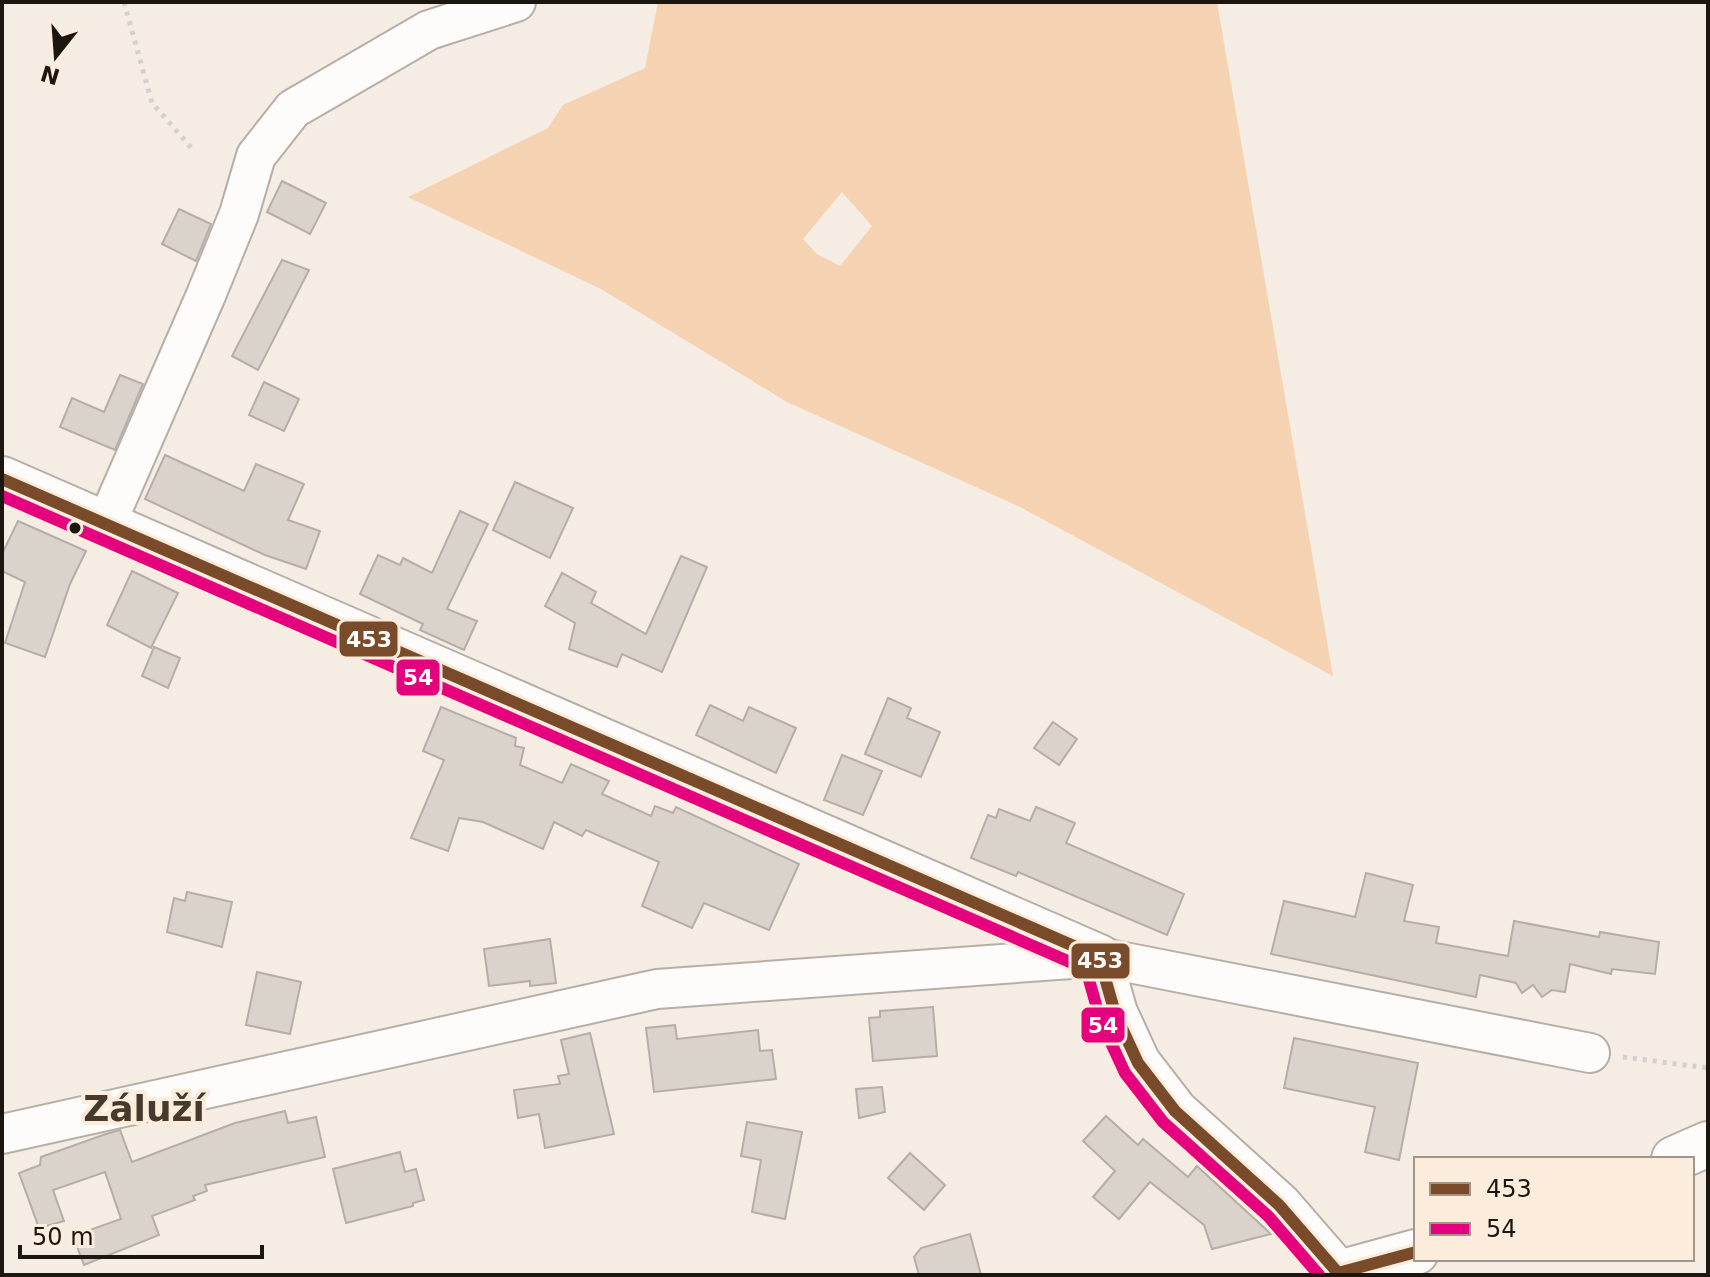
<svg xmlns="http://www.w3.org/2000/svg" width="1710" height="1277" viewBox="0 0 1710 1277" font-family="'DejaVu Sans',sans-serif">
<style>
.grass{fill:#f5d3b2;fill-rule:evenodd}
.building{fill:#dad3cc;stroke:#b5aea7;stroke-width:2}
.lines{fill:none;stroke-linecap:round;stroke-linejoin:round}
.street-casing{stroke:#b6afa8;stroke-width:42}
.secondary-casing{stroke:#b6afa8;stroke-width:48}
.path{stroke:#d3d1cf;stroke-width:5;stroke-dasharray:4 6;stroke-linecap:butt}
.street{stroke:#fefcfb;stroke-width:38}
.secondary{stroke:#fefcfb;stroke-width:44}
.bus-1-casing{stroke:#fcecdc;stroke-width:18}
.bus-2-casing{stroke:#fcecdc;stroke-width:18}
.bus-1{stroke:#7a4b2a;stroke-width:12}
.bus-2{stroke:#e5007d;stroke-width:12}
.bus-dot{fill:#1c1611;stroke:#fcecdc;stroke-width:3}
.labels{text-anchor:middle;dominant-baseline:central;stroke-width:8;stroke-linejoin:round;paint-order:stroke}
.district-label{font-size:36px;font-weight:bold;fill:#46392d;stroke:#fcecdc}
.line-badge{stroke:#fcecdc;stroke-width:3}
.badge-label{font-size:22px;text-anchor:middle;font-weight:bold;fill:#fff}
</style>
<rect width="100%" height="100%" fill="#f5ece3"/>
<!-- grass -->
<path class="grass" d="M 658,2 L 1217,2 L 1333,676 L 1020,507 L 787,402 L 601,289 L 408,197 L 548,128 L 563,105 L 645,68 ZM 842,192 L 872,226 L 840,266 L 817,254 L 803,239 Z"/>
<!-- building -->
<g class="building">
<path d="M 282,181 L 326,203 L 310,234 L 267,212 Z"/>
<path d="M 179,209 L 211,224 L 196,261 L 162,244 Z"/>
<path d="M 282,260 L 309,270 L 258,370 L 232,356 Z"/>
<path d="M 120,375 L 143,384 L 115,450 L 60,427 L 72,398 L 104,412 Z"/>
<path d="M 264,382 L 299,399 L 284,431 L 249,415 Z"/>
<path d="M 165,455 L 244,491 L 256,464 L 304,484 L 288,520 L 320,531 L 306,569 L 265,555 L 145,499 Z"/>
<path d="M 515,482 L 573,508 L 550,558 L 493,530 Z"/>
<path d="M 460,511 L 488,524 L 447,609 L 477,621 L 464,650 L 420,630 L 423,624 L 360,594 L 378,555 L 400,565 L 403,558 L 432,573 Z"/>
<path d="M 18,521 L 86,551 L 70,584 L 45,657 L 5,643 L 25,582 L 2,571 L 2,554 Z"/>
<path d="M 681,556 L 707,567 L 662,672 L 622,654 L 617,667 L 569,649 L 575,623 L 545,606 L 562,573 L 596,592 L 591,603 L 646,634 Z"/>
<path d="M 132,571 L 178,593 L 151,648 L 107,625 Z"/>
<path d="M 154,647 L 180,658 L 168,688 L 142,676 Z"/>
<path d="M 888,698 L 911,708 L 907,718 L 940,732 L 921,777 L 865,754 Z"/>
<path d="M 710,705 L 743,721 L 749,707 L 796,728 L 776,773 L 696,735 Z"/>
<path d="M 441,707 L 516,738 L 515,746 L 524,748 L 520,765 L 562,783 L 571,764 L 609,781 L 602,794 L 651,816 L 655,806 L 673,813 L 676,807 L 799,864 L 769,930 L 704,903 L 692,928 L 642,906 L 659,862 L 586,830 L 582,836 L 554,822 L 543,849 L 483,822 L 459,818 L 448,851 L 411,838 L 444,760 L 423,751 Z"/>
<path d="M 1053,722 L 1077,739 L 1059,765 L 1034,748 Z"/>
<path d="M 842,755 L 882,771 L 863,815 L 824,800 Z"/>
<path d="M 1036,807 L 1075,823 L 1066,843 L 1184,894 L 1167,935 L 1018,872 L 1016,876 L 971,858 L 988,815 L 996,818 L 999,809 L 1030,821 Z"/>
<path d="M 1366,873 L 1413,885 L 1404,921 L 1439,927 L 1436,943 L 1508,956 L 1514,921 L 1599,937 L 1600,932 L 1659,942 L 1655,974 L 1612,969 L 1611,974 L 1570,964 L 1565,992 L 1552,990 L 1542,997 L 1533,985 L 1522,993 L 1516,983 L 1480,975 L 1476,997 L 1271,954 L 1284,901 L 1355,917 Z"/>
<path d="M 187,892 L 232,902 L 222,947 L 167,932 L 174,898 L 185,901 Z"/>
<path d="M 550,939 L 556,983 L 530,986 L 530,981 L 489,986 L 484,949 Z"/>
<path d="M 257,972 L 301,982 L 290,1034 L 246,1025 Z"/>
<path d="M 933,1007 L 937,1056 L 873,1061 L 869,1018 L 880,1017 L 880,1011 Z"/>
<path d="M 675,1025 L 677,1039 L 758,1030 L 760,1051 L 772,1050 L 776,1079 L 654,1092 L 646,1028 Z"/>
<path d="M 590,1033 L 614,1134 L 545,1148 L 539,1114 L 518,1118 L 514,1090 L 560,1084 L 558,1076 L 569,1074 L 561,1040 Z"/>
<path d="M 1294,1038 L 1418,1063 L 1399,1160 L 1365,1152 L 1375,1107 L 1284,1088 Z"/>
<path d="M 882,1087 L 885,1112 L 859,1118 L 856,1089 Z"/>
<path d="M 285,1111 L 288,1123 L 316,1117 L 325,1157 L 205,1185 L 207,1191 L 193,1196 L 195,1200 L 152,1216 L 159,1235 L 84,1265 L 73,1236 L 121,1219 L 105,1172 L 53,1190 L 64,1221 L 39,1228 L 19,1173 L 40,1165 L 41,1157 L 106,1134 L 120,1130 L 132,1162 L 235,1123 Z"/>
<path d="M 1106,1116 L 1138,1145 L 1143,1139 L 1188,1177 L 1197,1166 L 1271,1234 L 1212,1249 L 1204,1225 L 1150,1182 L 1119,1219 L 1093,1197 L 1115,1171 L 1083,1141 Z"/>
<path d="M 747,1122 L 802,1132 L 785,1219 L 752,1212 L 761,1160 L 741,1156 Z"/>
<path d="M 400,1152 L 405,1172 L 416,1169 L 424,1200 L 413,1203 L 413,1206 L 346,1223 L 333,1169 Z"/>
<path d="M 910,1153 L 945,1185 L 924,1210 L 888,1178 Z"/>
<path d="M 970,1234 L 981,1275 L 919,1275 L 914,1257 L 921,1248 Z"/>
</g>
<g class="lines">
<defs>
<g id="street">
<path d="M 107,522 L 206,295 L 239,214 L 256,156 L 293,109 L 429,30 L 516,2"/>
<path d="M 2,1134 L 657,989 L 1099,957 L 1590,1053"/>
</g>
<g id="secondary">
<path d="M 2,479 L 1099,957 L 1115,1013 L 1138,1063 L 1175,1111 L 1279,1205 L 1338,1273"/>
<path d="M 1674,1159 L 1708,1144"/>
<path d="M 1332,1275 L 1416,1252"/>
</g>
</defs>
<!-- street casing -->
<use href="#street" class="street-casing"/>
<!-- secondary casing -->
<use href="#secondary" class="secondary-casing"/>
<!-- path -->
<g class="path">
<path d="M 124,2 L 152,103 L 195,152"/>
<path d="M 1623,1057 L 1708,1068"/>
</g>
<!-- street -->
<use href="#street" class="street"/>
<!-- secondary -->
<use href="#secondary" class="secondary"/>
<defs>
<g id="bus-1">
<path d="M 2,479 L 1099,957 L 1115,1013 L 1138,1063 L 1175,1111 L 1279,1205 L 1338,1273"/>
<path d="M 1338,1273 L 1416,1252"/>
</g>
<path id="bus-2" d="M 2,496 L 1086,969 L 1100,1019 L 1125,1073 L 1163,1122 L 1268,1216 L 1319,1275"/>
</defs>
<!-- bus-1 casing -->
<use href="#bus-1" class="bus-1-casing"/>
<!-- bus-2 casing -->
<use href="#bus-2" class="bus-2-casing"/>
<!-- bus-1 -->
<use href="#bus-1" class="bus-1"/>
<!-- bus-2 -->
<use href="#bus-2" class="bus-2"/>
</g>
<!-- markers -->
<circle class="bus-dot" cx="75" cy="528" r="7"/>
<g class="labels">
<!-- district labels -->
<g class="district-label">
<text x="144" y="1108">Záluží</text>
</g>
</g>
<g class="line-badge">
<rect x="338" y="620" width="61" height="38" rx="8" fill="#7a4b2a"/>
<rect x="395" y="658" width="46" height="39" rx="8" fill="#e5007d"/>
<rect x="1070" y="942" width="61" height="38" rx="8" fill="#7a4b2a"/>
<rect x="1080" y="1006" width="46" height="38" rx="8" fill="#e5007d"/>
</g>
<g class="badge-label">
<text x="369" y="647">453</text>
<text x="418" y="685">54</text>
<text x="1100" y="968">453</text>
<text x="1103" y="1033">54</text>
</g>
<!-- border -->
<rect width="1710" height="1277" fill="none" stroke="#1c1611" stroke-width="8"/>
<!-- legend -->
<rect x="1414" y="1157" width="280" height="104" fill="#fcecdc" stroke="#a2968b" stroke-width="2"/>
<rect x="1430" y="1183" width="40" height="12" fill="#7a4b2a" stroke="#a2968b" stroke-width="2"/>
<text x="1486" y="1197" font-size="24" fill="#1c1611">453</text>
<rect x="1430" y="1223" width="40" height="12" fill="#e5007d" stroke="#a2968b" stroke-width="2"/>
<text x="1486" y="1237" font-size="24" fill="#1c1611">54</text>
<!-- north arrow -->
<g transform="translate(56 56) rotate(197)" stroke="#fcecdc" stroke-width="6" paint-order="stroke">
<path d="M0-6L14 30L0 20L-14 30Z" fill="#1c1611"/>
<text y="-12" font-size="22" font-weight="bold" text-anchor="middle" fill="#1c1611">N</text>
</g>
<!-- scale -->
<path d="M20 1245v12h242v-12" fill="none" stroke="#1c1611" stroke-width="4"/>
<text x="32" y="1245" font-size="24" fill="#1c1611" stroke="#fcecdc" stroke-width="6" paint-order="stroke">50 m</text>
</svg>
